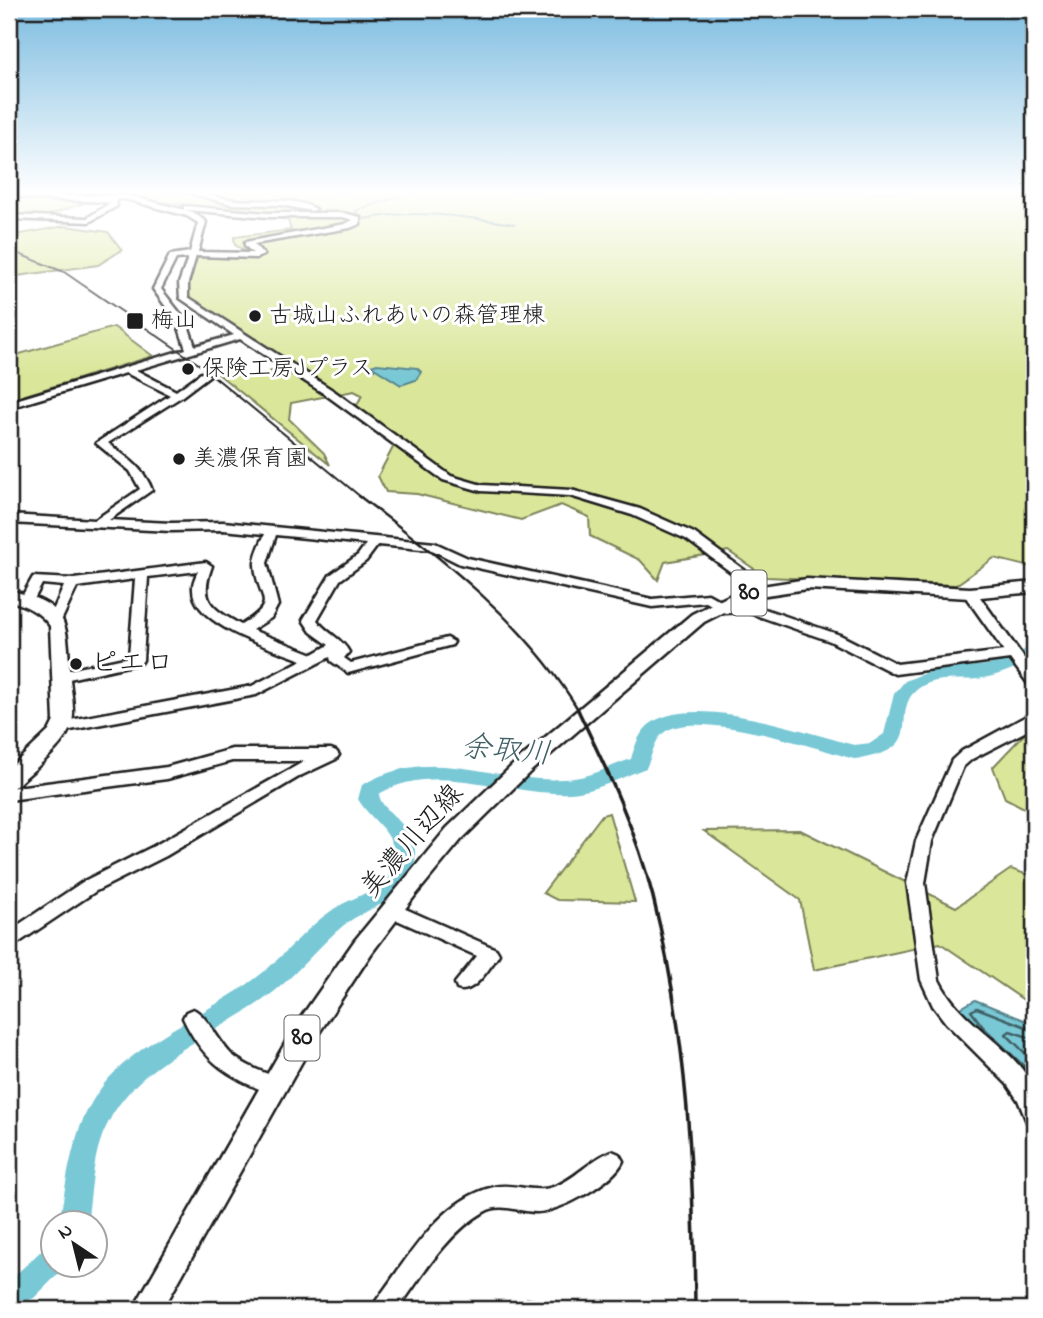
<svg xmlns="http://www.w3.org/2000/svg" width="1043" height="1318" viewBox="0 0 1043 1318" font-family="'Indie Flower','Klee One',sans-serif">
<style>
.green{fill:#dae699;stroke:#7b815a;stroke-width:2}
.water{fill:#79c8d5;stroke:#54838b;stroke-width:2}
.lines{fill:none;stroke-linecap:round;stroke-linejoin:round}
.shore{stroke:#416166;stroke-width:2.5}
.stream{stroke:#54838b;stroke-width:2}
.river{fill:#79c8d5;fill-rule:evenodd}
.building{fill:#debfed;stroke:#9b86a6;stroke-width:2}
.minor-casing{stroke:#1c1c1c;stroke-width:5}
.major-casing{stroke:#1c1c1c;stroke-width:5}
.minor{fill:#fff;fill-rule:evenodd}
.major{fill:#fff;fill-rule:evenodd}
.rail-far2{stroke:#1c1c1c;stroke-width:2}
.rail-far1{stroke:#1c1c1c;stroke-width:2.5}
.rail{stroke:#1c1c1c;stroke-width:3.5}
.poi-dot{fill:#1c1c1c;stroke:#fff;stroke-width:2.5}
.labels{text-anchor:middle;dominant-baseline:central;stroke-width:6;stroke-linejoin:round;paint-order:stroke}
.far-poi-label{font-size:23px;fill:#1c1c1c;stroke:#fff;text-anchor:start}
.shield{fill:#fff;stroke:#606060;stroke-width:2}
.shield-label{font-size:26px;font-weight:bold;fill:#1c1c1c}
.poi-label{font-size:28px;fill:#1c1c1c;stroke:#fff;text-anchor:start}
.street-label{font-size:28px;fill:#1c1c1c;stroke:#fff}
.water-label{font-size:30px;font-style:italic;fill:#416166;stroke:#fff}
</style>
<rect width="100%" height="100%" fill="#fff"/>
<filter id="ink" filterUnits="userSpaceOnUse"><feTurbulence type="fractalNoise" baseFrequency=".0143" numOctaves="2"/><feDisplacementMap in="SourceGraphic" scale="14" xChannelSelector="R" yChannelSelector="G"/><feConvolveMatrix kernelMatrix="1 2 1 2 8 2 1 2 1" color-interpolation-filters="sRGB"/></filter>
<g filter="url(#ink)">
<!-- green -->
<g class="green">
<path d="M 9,192 L 1034,192 L 1034,568 L 994,558 L 956,585 L 766,577 L 728,551 L 665,562 L 658,580 L 640,560 L 590,536 L 589,517 L 561,505 L 521,520 L 417,494 L 386,492 L 378,476 L 398,438 L 356,407 L 362,395 L 354,391 L 291,403 L 289,419 L 324,453 L 330,465 L 212,369 L 227,365 L 238,368 L 234,374 L 263,376 L 287,361 L 189,297 L 185,289 L 197,252 L 243,254 L 245,251 L 235,245 L 234,237 L 291,230 L 288,220 L 134,198 L 99,198 L 49,215 L 9,215 Z"/>
<path d="M 65,226 L 108,232 L 122,250 L 98,265 L 9,277 L 9,236 Z"/>
<path d="M 114,327 L 153,356 L 9,400 L 9,357 Z"/>
<path d="M 1031,727 L 1034,727 L 1034,813 L 1005,798 L 993,767 Z"/>
<path d="M 609,813 L 635,902 L 557,900 L 543,893 L 602,815 Z"/>
<path d="M 800,830 L 956,907 L 1011,869 L 1034,877 L 1034,1007 L 940,943 L 814,970 L 800,900 L 704,831 Z"/>
</g>
<!-- water -->
<g class="water">
<path d="M 377,364 L 417,368 L 421,372 L 416,380 L 401,385 L 371,366 Z"/>
<path d="M 975,1000 L 1034,1024 L 1034,1090 L 1025,1075 L 959,1009 Z"/>
</g>
<g class="lines">
<!-- shore -->
<g class="shore">
<path d="M 1034,1030 L 977,1008 L 971,1011 L 983,1027 L 1034,1076"/>
<path d="M 1034,1039 L 1010,1031 L 1006,1034 L 1034,1062"/>
</g>
<!-- stream -->
<g class="stream">
<path d="M 364,208 L 406,194 L 430,192"/>
<path d="M 359,217 L 356,211 L 360,209"/>
<path d="M 359,220 C 411,208 461,216 514,224"/>
</g>
<!-- river -->
<g class="river">
<path d="M 1034,646 L 1034,659 C 1017,668 998,676 978,679 C 959,681 936,676 919,688 C 886,712 933,751 854,759 C 815,748 700,710 666,731 C 653,740 653,755 646,768 C 622,777 596,792 569,793 C 507,796 436,760 379,794 C 380,813 419,825 415,860 C 412,900 370,905 344,925 C 319,945 300,971 275,991 C 220,1035 139,1058 107,1125 C 92,1154 92,1192 87,1224 L 59,1224 C 68,1175 72,1124 104,1084 C 144,1036 207,1015 256,978 C 283,958 303,930 331,911 C 351,896 391,890 394,861 C 398,833 370,821 358,799 L 362,785 C 439,741 498,788 574,778 C 594,776 612,765 631,759 C 635,745 640,730 653,722 C 696,694 805,732 854,745 L 871,743 L 884,734 L 894,694 L 905,681 L 935,669 L 988,665 Z"/>
<path d="M 52,1246 L 52,1266 L 64,1266 L 62,1270 L 34,1298 L 9,1309 L 9,1281 L 42,1250 Z"/>
</g>
</g>
<!-- building -->
<path class="building" d="M 527,1298 L 576,1309 L 525,1309 Z"/>
<g class="lines">
<defs>
<g id="minor">
<path d="M 9,192 L 59,196 L 125,195 L 193,212 L 206,222 L 198,252 L 253,253 L 245,246 L 245,242 L 345,224 L 353,220 L 343,217 L 268,217 L 187,210 L 184,210 L 184,206 L 268,213 L 343,213 L 360,217 L 360,224 L 350,228 L 254,244 L 264,255 L 256,258 L 196,256 L 188,283 L 188,297 L 334,391 L 451,476 L 482,485 L 571,490 L 640,509 L 694,533 L 770,589 L 763,593 L 758,592 L 686,539 L 632,515 L 570,496 L 481,491 L 443,480 L 326,395 L 240,339 L 136,370 L 176,391 L 201,373 L 210,375 L 181,397 L 108,443 C 126,457 144,468 152,490 L 109,520 L 171,523 L 223,522 L 435,543 L 468,558 L 652,599 L 708,594 L 728,605 L 753,605 L 840,635 L 897,664 L 1004,651 L 963,593 L 970,589 L 975,590 L 1034,672 L 1034,687 L 1029,685 L 1010,659 L 895,674 L 830,641 L 747,612 L 725,613 L 706,602 L 652,607 L 460,564 L 432,550 L 378,545 L 366,561 L 340,580 L 317,620 C 326,633 342,638 349,652 L 344,658 L 351,663 L 447,638 L 454,642 L 452,645 L 348,673 L 331,661 L 330,657 L 256,695 L 60,732 L 55,731 L 53,727 L 55,723 L 60,722 L 252,686 L 302,660 C 274,649 190,625 193,587 C 193,581 196,576 198,571 L 148,577 L 143,660 L 141,663 L 60,681 L 55,679 L 53,676 L 55,673 L 129,657 L 135,579 L 77,587 L 62,619 L 53,622 L 46,618 L 52,613 L 64,586 L 42,584 L 32,603 L 22,603 L 20,600 L 33,577 L 74,579 L 206,562 L 212,566 C 199,601 211,608 241,625 C 280,600 258,602 255,565 C 254,556 261,543 265,534 L 223,530 L 171,531 L 9,523 L 9,515 L 95,520 L 140,489 L 130,471 L 96,443 L 170,395 L 126,373 L 9,408 L 9,402 L 186,349 L 177,322 L 153,289 L 170,255 L 190,252 L 198,223 L 187,216 L 125,199 L 116,199 L 117,206 L 89,222 L 9,219 L 9,215 L 87,218 L 110,203 C 84,198 29,204 9,192 ZM 188,258 L 179,283 L 180,298 L 234,335 L 195,346 L 187,322 L 161,289 L 176,259 ZM 276,535 L 366,544 L 358,555 L 330,575 L 303,620 L 311,632 L 329,645 L 313,654 L 252,630 L 271,618 L 278,605 L 267,563 Z"/>
<path d="M 186,192 C 201,192 214,197 229,199 C 257,204 290,195 316,209 L 312,211 L 281,205 L 231,204 Z"/>
<path d="M 1034,712 L 1034,727 L 972,759 L 963,767 L 932,841 L 925,883 L 939,980 C 961,1025 1013,1045 1033,1087 C 1037,1096 1034,1114 1034,1125 L 1027,1122 L 1018,1100 L 1007,1084 L 946,1023 L 933,1006 L 921,980 L 907,883 L 916,841 L 952,760 L 962,751 Z"/>
<path d="M 232,749 L 331,749 L 336,751 L 339,755 L 336,759 L 302,775 L 166,856 L 96,891 L 15,945 L 9,947 L 9,931 L 84,881 L 154,846 L 305,761 L 232,761 L 167,779 L 9,800 L 9,788 L 167,767 Z"/>
<path d="M 392,903 L 496,949 L 499,954 L 496,959 C 487,971 473,995 457,989 L 455,983 L 477,956 L 386,915 L 383,910 L 386,905 Z"/>
<path d="M 193,1009 C 207,1015 219,1043 232,1055 C 247,1067 265,1073 282,1079 L 285,1086 L 282,1093 L 275,1095 C 231,1079 204,1063 183,1018 L 186,1012 Z"/>
<path d="M 612,1151 L 619,1154 L 623,1161 C 614,1182 560,1212 537,1212 C 518,1212 501,1202 484,1212 C 447,1233 422,1276 398,1309 L 372,1309 L 376,1301 C 407,1260 440,1199 494,1187 C 513,1182 533,1194 553,1187 C 575,1180 590,1159 612,1151 Z"/>
</g>
<g id="major">
<path d="M 807,579 L 970,588 L 1034,582 L 1034,592 L 970,598 L 807,589 L 753,597 L 704,622 L 531,771 L 461,840 L 414,897 L 371,954 L 313,1042 L 163,1309 L 133,1309 L 295,1026 L 355,940 L 447,828 L 517,761 L 692,614 L 743,589 Z"/>
<path d="M 9,590 C 72,606 66,621 70,679 C 71,692 75,710 72,722 C 66,747 33,769 16,786 L 9,788 L 9,769 L 49,731 L 54,721 L 50,626 C 39,611 26,606 9,600 Z"/>
</g>
</defs>
<!-- minor casing -->
<use href="#minor" class="minor-casing"/>
<!-- major casing -->
<use href="#major" class="major-casing"/>
<!-- minor -->
<use href="#minor" class="minor"/>
<!-- major -->
<use href="#major" class="major"/>
<!-- rail-far2 -->
<path class="rail-far2" d="M 9,250 L 64,272 L 200,365 L 362,498"/>
<!-- rail-far1 -->
<path class="rail-far1" d="M 359,496 C 441,558 526,622 579,711"/>
<!-- rail -->
<path class="rail" d="M 578,710 C 607,770 637,832 653,897 C 687,1032 694,1170 695,1309"/>
</g>
</g>
<!-- sky -->
<linearGradient id="sky" x2="0" y2="1"><stop stop-color="#7bbce0"/><stop offset="0.51" stop-color="#fff"/><stop offset="1" stop-color="#fff" stop-opacity="0"/></linearGradient>
<rect width="1043" height="377" fill="url(#sky)"/>
<!-- markers -->
<g class="poi-dot">
<circle cx="255" cy="316" r="7"/>
<rect x="126" y="312" width="18" height="18" rx="3.5"/>
<circle cx="188" cy="369" r="7"/>
<circle cx="179" cy="459" r="7"/>
<circle cx="76" cy="664" r="7"/>
</g>
<g class="labels">
<!-- far-poi labels -->
<g class="far-poi-label">
<text x="269" y="316">古城山ふれあいの森管理棟</text>
<text x="151" y="321">梅山</text>
<text x="202" y="369">保険工房Jプラス</text>
<text x="193" y="459">美濃保育園</text>
</g>
<!-- shield labels -->
<g class="shield">
<rect x="731.5" y="570.5" width="35" height="45" rx="5"/>
<rect x="284.5" y="1015.5" width="35" height="45" rx="5"/>
</g>
<g class="shield-label">
<text x="749" y="593">80</text>
<text x="302" y="1038">80</text>
</g>
<!-- poi labels -->
<g class="poi-label">
<text x="90" y="664">ピエロ</text>
</g>
<!-- street labels -->
<g class="street-label">
<text transform="translate(413 842) rotate(-49)">美濃川辺線</text>
</g>
<!-- water labels -->
<g class="water-label">
<text transform="translate(506 752) rotate(5)">余取川</text>
</g>
</g>
<!-- margin -->
<rect width="1043" height="1318" fill="none" stroke="#fff" stroke-width="35"/>
<rect x="18" y="18" width="1008" height="1283" fill="none" stroke="#1c1c1c" stroke-width="2.5" filter="url(#ink)"/>
<!-- north arrow -->
<g transform="translate(74 1244) rotate(325)"><circle r="33" fill="#ffffff" stroke="#a4a4a4" stroke-width="2"/>
<path d="M0-5L12 26L0 18L-12 26Z" fill="#1c1c1c"/>
<text y="-10" font-size="19" font-weight="bold" text-anchor="middle" fill="#1c1c1c">N</text>
</g>
</svg>
